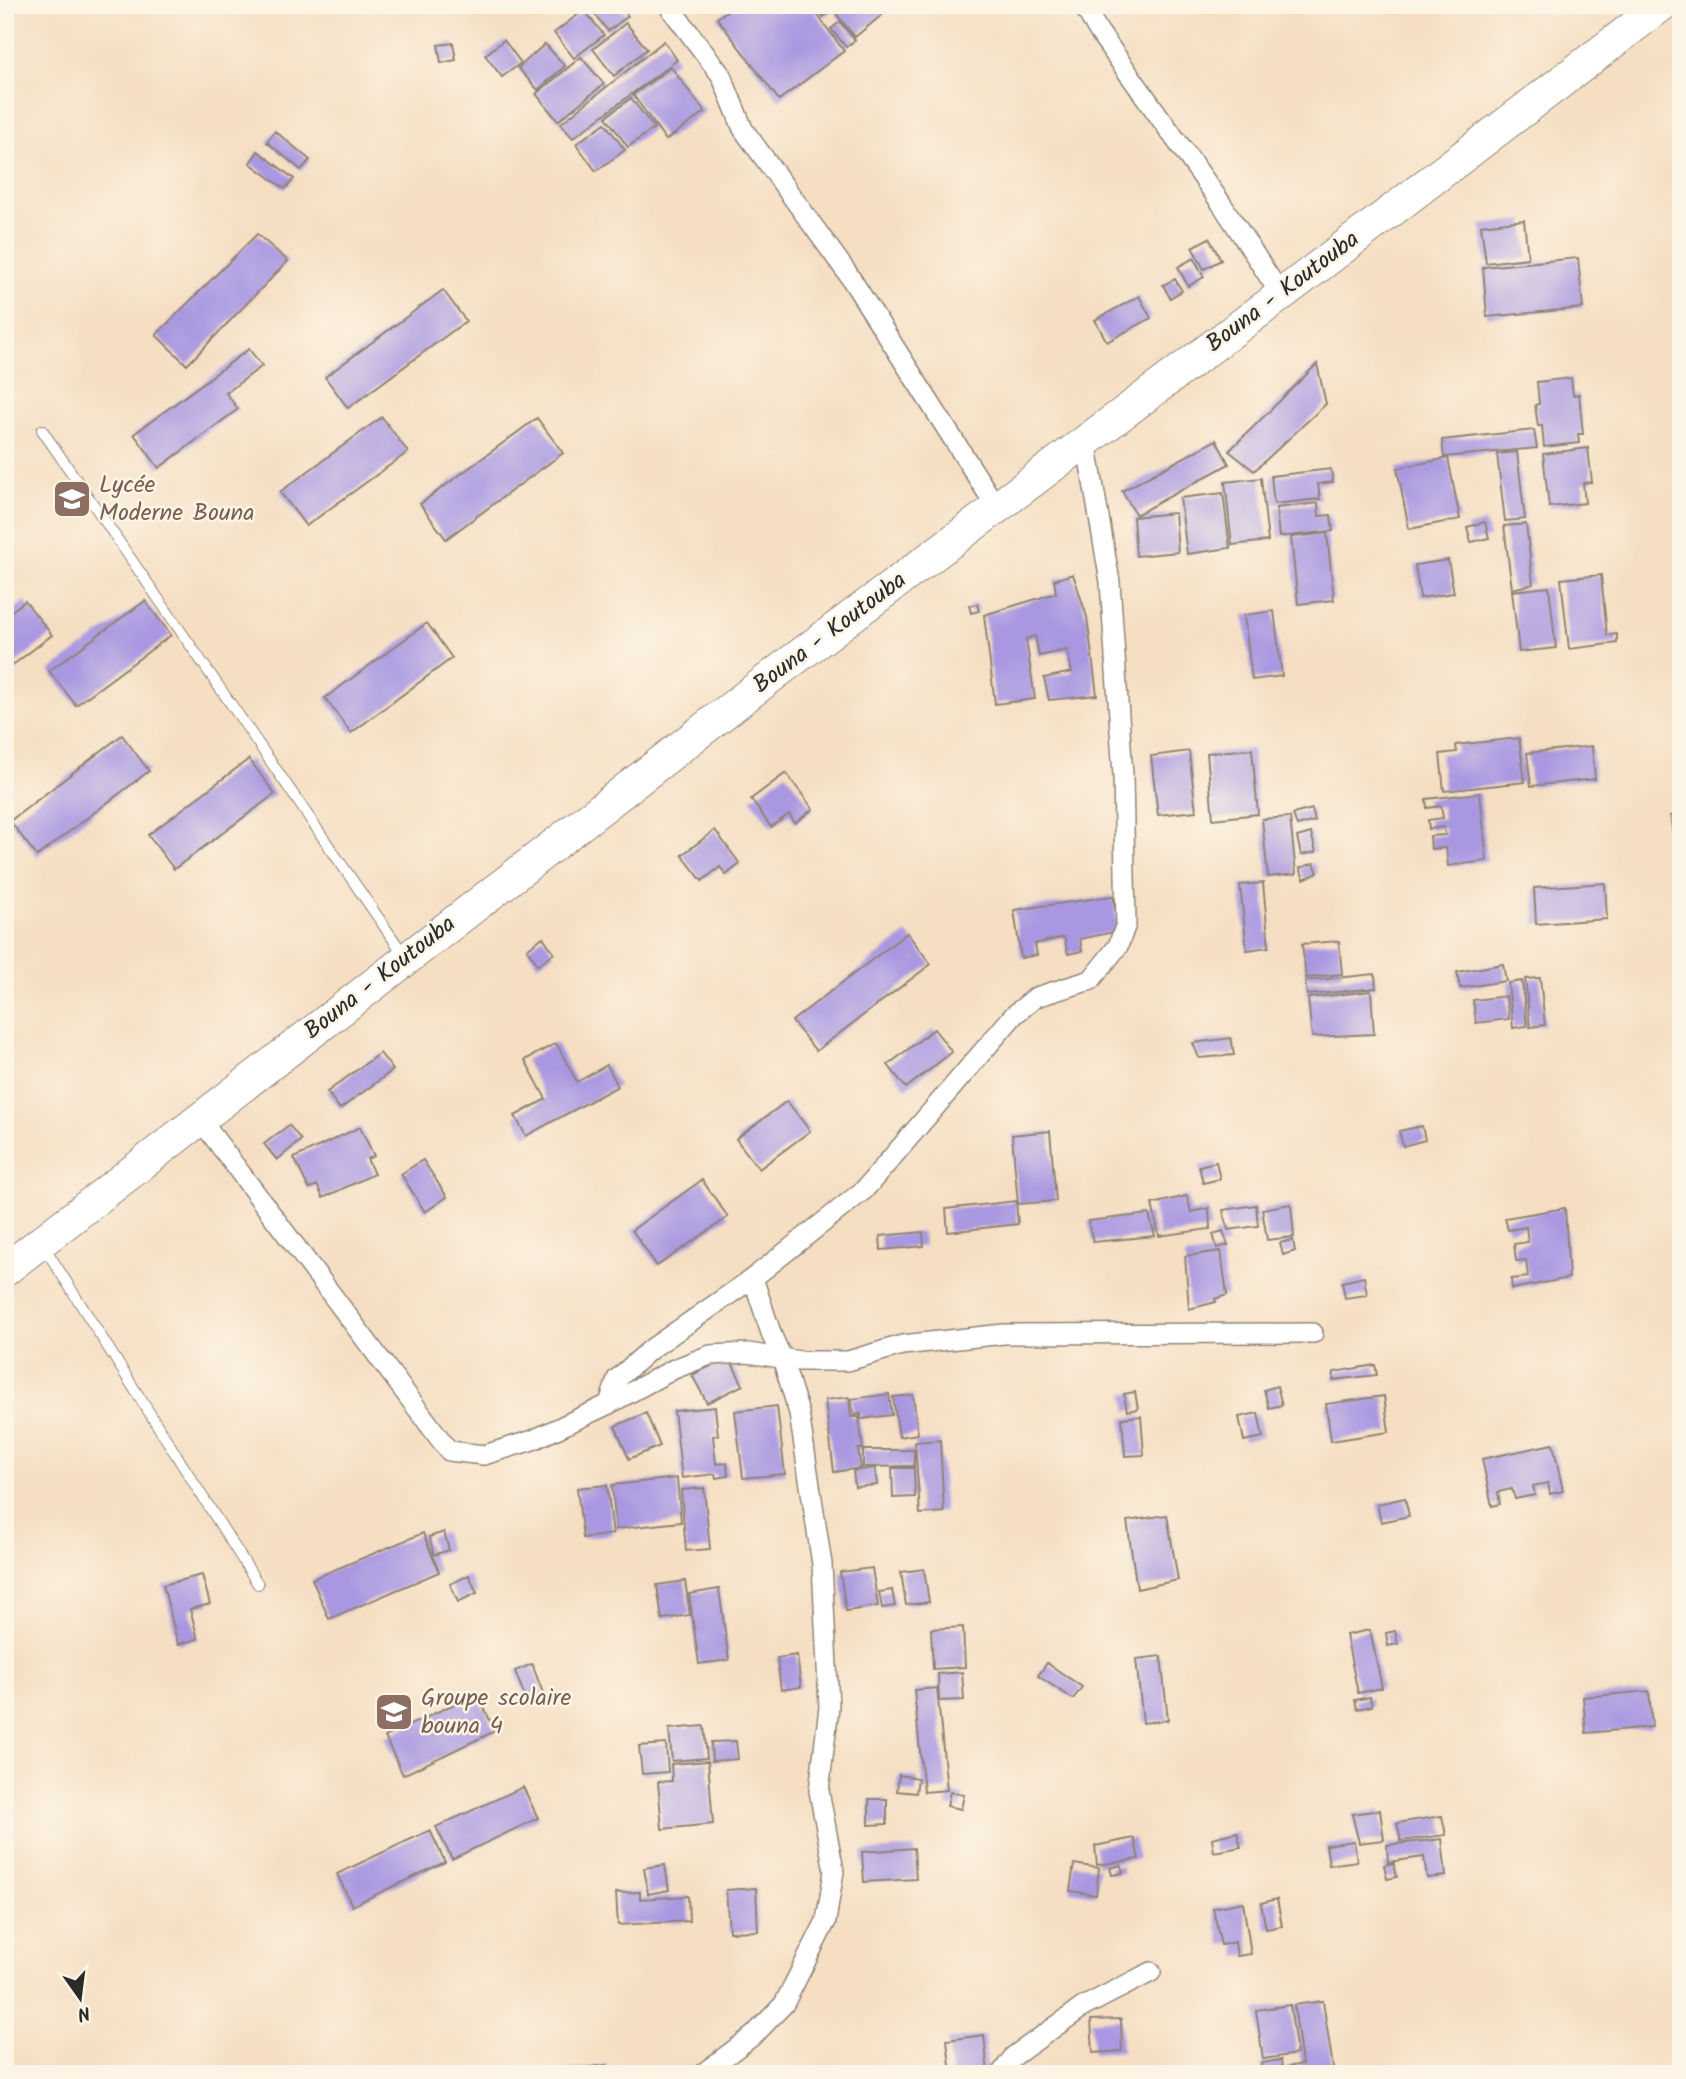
<svg xmlns="http://www.w3.org/2000/svg" width="1686" height="2079" viewBox="0 0 1686 2079" font-family="Kalam,sans-serif">
<style>
.building{fill:#a998e1}
.lines{fill:none;stroke-linecap:round;stroke-linejoin:round}
.lane-casing{stroke:#908476;stroke-width:12}
.street-casing{stroke:#908476;stroke-width:22}
.primary-casing{stroke:#908476;stroke-width:34}
.lane{stroke:#fff;stroke-width:10}
.street{stroke:#fff;stroke-width:19}
.primary{stroke:#fff;stroke-width:32}
.labels{text-anchor:middle;dominant-baseline:central;stroke-width:5;stroke-linejoin:round;paint-order:stroke}
.street-label{font-size:24px;fill:#2b2b2b;stroke:#fcf5e5}
.education-label{font-size:24px;fill:#785e54;stroke:#fcf5e5;text-anchor:start}
</style>
<rect width="100%" height="100%" fill="#fcf5e5"/>
<filter id="ink" filterUnits="userSpaceOnUse"><feTurbulence type="fractalNoise" baseFrequency=".0143" numOctaves="2"/><feDisplacementMap in="SourceGraphic" scale="14" xChannelSelector="R" yChannelSelector="G"/><feConvolveMatrix kernelMatrix="1 2 1 2 8 2 1 2 1" color-interpolation-filters="sRGB"/></filter>
<filter id="wash" filterUnits="userSpaceOnUse"><feTurbulence type="fractalNoise" baseFrequency=".00686" numOctaves="4" result="noise"/><feDisplacementMap in="SourceGraphic" scale="28" xChannelSelector="R" yChannelSelector="G"/><feGaussianBlur stdDeviation="1.57" result="paint"/><feColorMatrix in="noise" values="0 0 0 0 0 0 0 0 0 0 0 0 0 0 0 0 0 1.4 0 .05"/><feComposite in="paint" operator="in"/></filter>
<g filter="url(#wash)">
<rect width="100%" height="100%" fill="#f5dec2"/>
<g id="blocks">
<!-- building -->
<g class="building">
<path d="M 595,5 L 619,5 L 628,16 L 608,31 L 590,8 Z"/>
<path d="M 735,5 L 810,5 L 844,51 L 779,100 L 717,18 Z"/>
<path d="M 814,5 L 827,5 L 832,11 L 823,17 Z"/>
<path d="M 847,5 L 877,5 L 883,14 L 855,37 L 836,14 Z"/>
<path d="M 584,10 L 604,35 L 574,58 L 554,33 Z"/>
<path d="M 840,22 L 855,40 L 846,47 L 831,29 Z"/>
<path d="M 626,23 L 647,49 L 614,76 L 593,49 Z"/>
<path d="M 504,40 L 521,63 L 502,77 L 485,55 Z"/>
<path d="M 664,41 L 677,60 L 573,138 L 560,124 Z"/>
<path d="M 453,43 L 456,60 L 441,63 L 438,45 Z"/>
<path d="M 545,44 L 565,66 L 538,90 L 518,68 Z"/>
<path d="M 581,57 L 604,84 L 558,121 L 536,94 Z"/>
<path d="M 671,67 L 705,112 L 666,140 L 633,95 Z"/>
<path d="M 631,98 L 654,128 L 628,147 L 606,117 Z"/>
<path d="M 605,123 L 625,150 L 596,171 L 576,144 Z"/>
<path d="M 275,131 L 310,160 L 301,170 L 267,142 Z"/>
<path d="M 258,151 L 294,179 L 285,189 L 250,163 Z"/>
<path d="M 1524,220 L 1528,258 L 1486,263 L 1481,225 Z"/>
<path d="M 257,234 L 288,261 L 187,365 L 156,335 Z"/>
<path d="M 1209,238 L 1221,260 L 1204,269 L 1192,247 Z"/>
<path d="M 1194,258 L 1204,277 L 1188,286 L 1178,267 Z"/>
<path d="M 1578,258 L 1583,308 L 1487,317 L 1483,267 Z"/>
<path d="M 1175,279 L 1182,291 L 1170,298 L 1163,285 Z"/>
<path d="M 443,290 L 466,321 L 348,408 L 325,377 Z"/>
<path d="M 1139,296 L 1151,318 L 1107,342 L 1095,320 Z"/>
<path d="M 249,349 L 262,366 L 226,393 L 238,409 L 159,468 L 134,434 Z"/>
<path d="M 1317,364 L 1326,404 L 1254,471 L 1229,451 Z"/>
<path d="M 1571,378 L 1573,395 L 1579,394 L 1583,434 L 1578,434 L 1579,443 L 1544,447 L 1542,426 L 1538,426 L 1535,405 L 1539,404 L 1537,382 Z"/>
<path d="M 382,417 L 408,452 L 306,526 L 280,492 Z"/>
<path d="M 537,418 L 563,453 L 446,539 L 420,504 Z"/>
<path d="M 1534,430 L 1537,448 L 1444,457 L 1442,440 Z"/>
<path d="M 1216,440 L 1229,464 L 1136,515 L 1122,491 Z"/>
<path d="M 1588,448 L 1592,482 L 1583,483 L 1585,503 L 1549,507 L 1543,454 Z"/>
<path d="M 1517,452 L 1525,519 L 1505,521 L 1497,454 Z"/>
<path d="M 1448,458 L 1460,519 L 1409,529 L 1397,468 Z"/>
<path d="M 1331,469 L 1333,482 L 1318,484 L 1320,499 L 1274,504 L 1271,476 Z"/>
<path d="M 1261,478 L 1268,541 L 1232,545 L 1225,482 Z"/>
<path d="M 1223,493 L 1230,548 L 1187,554 L 1180,498 Z"/>
<path d="M 1318,503 L 1319,516 L 1331,515 L 1333,531 L 1279,537 L 1276,508 Z"/>
<path d="M 1175,513 L 1178,552 L 1136,556 L 1133,517 Z"/>
<path d="M 1485,522 L 1489,538 L 1471,542 L 1467,527 Z"/>
<path d="M 1526,524 L 1533,584 L 1512,589 L 1504,526 Z"/>
<path d="M 1327,533 L 1334,600 L 1298,604 L 1291,537 Z"/>
<path d="M 1448,560 L 1454,593 L 1420,598 L 1415,565 Z"/>
<path d="M 1073,574 L 1087,617 L 1097,695 L 1049,700 L 1044,678 L 1072,672 L 1067,650 L 1039,656 L 1035,636 L 1026,639 L 1035,699 L 995,704 L 984,615 L 1056,593 L 1054,580 Z"/>
<path d="M 1601,575 L 1607,635 L 1617,634 L 1617,643 L 1569,649 L 1561,579 Z"/>
<path d="M 1549,587 L 1556,648 L 1519,652 L 1512,591 Z"/>
<path d="M 25,601 L 52,635 L 5,671 L 5,616 Z"/>
<path d="M 145,601 L 171,635 L 76,705 L 49,671 Z"/>
<path d="M 977,604 L 979,611 L 971,613 L 969,605 Z"/>
<path d="M 1274,611 L 1282,676 L 1252,680 L 1244,615 Z"/>
<path d="M 427,623 L 452,658 L 351,733 L 325,698 Z"/>
<path d="M 122,735 L 149,771 L 37,856 L 10,821 Z"/>
<path d="M 1519,738 L 1525,782 L 1444,791 L 1440,754 L 1457,752 L 1456,745 Z"/>
<path d="M 1592,746 L 1595,779 L 1531,786 L 1527,753 Z"/>
<path d="M 1252,749 L 1258,814 L 1213,819 L 1207,753 Z"/>
<path d="M 1189,751 L 1196,811 L 1158,815 L 1151,756 Z"/>
<path d="M 249,759 L 275,794 L 174,869 L 148,835 Z"/>
<path d="M 786,773 L 813,809 L 795,823 L 789,814 L 771,827 L 751,799 Z"/>
<path d="M 1480,793 L 1487,861 L 1448,866 L 1446,848 L 1431,849 L 1430,836 L 1445,835 L 1444,827 L 1429,829 L 1428,820 L 1443,818 L 1441,806 L 1427,808 L 1426,799 Z"/>
<path d="M 1312,809 L 1315,821 L 1297,826 L 1293,814 Z"/>
<path d="M 1681,815 L 1681,845 L 1675,846 L 1670,816 Z"/>
<path d="M 1290,817 L 1296,874 L 1268,877 L 1262,819 Z"/>
<path d="M 715,830 L 740,864 L 726,875 L 720,867 L 702,881 L 682,855 Z"/>
<path d="M 1311,833 L 1316,852 L 1301,855 L 1297,837 Z"/>
<path d="M 1314,863 L 1318,873 L 1304,879 L 1300,868 Z"/>
<path d="M 1263,883 L 1269,947 L 1247,950 L 1240,885 Z"/>
<path d="M 1605,883 L 1607,919 L 1536,924 L 1534,888 Z"/>
<path d="M 1113,896 L 1119,931 L 1080,939 L 1082,951 L 1068,954 L 1064,937 L 1035,944 L 1037,955 L 1021,958 L 1014,910 Z"/>
<path d="M 907,933 L 931,964 L 816,1051 L 792,1021 Z"/>
<path d="M 543,937 L 554,953 L 538,965 L 527,949 Z"/>
<path d="M 1339,941 L 1342,974 L 1306,978 L 1302,944 Z"/>
<path d="M 1503,964 L 1506,981 L 1460,988 L 1457,972 Z"/>
<path d="M 1375,974 L 1376,988 L 1307,995 L 1305,981 Z"/>
<path d="M 1540,978 L 1545,1025 L 1530,1027 L 1525,979 Z"/>
<path d="M 1522,981 L 1527,1026 L 1513,1028 L 1508,983 Z"/>
<path d="M 1371,991 L 1374,1034 L 1312,1037 L 1308,998 Z"/>
<path d="M 1506,996 L 1509,1019 L 1476,1023 L 1473,1000 Z"/>
<path d="M 934,1029 L 952,1052 L 906,1088 L 888,1065 Z"/>
<path d="M 1231,1038 L 1234,1055 L 1199,1058 L 1193,1043 Z"/>
<path d="M 556,1043 L 577,1082 L 607,1065 L 618,1086 L 526,1136 L 515,1116 L 546,1099 L 525,1060 Z"/>
<path d="M 380,1053 L 393,1070 L 340,1109 L 327,1092 Z"/>
<path d="M 787,1101 L 810,1131 L 759,1169 L 736,1139 Z"/>
<path d="M 289,1125 L 301,1140 L 277,1160 L 264,1144 Z"/>
<path d="M 1422,1126 L 1425,1140 L 1403,1146 L 1399,1131 Z"/>
<path d="M 360,1127 L 374,1156 L 367,1159 L 374,1174 L 323,1198 L 317,1185 L 309,1189 L 294,1158 Z"/>
<path d="M 1050,1131 L 1056,1201 L 1018,1204 L 1012,1135 Z"/>
<path d="M 423,1160 L 447,1197 L 425,1212 L 401,1174 Z"/>
<path d="M 1216,1162 L 1220,1179 L 1203,1183 L 1199,1166 Z"/>
<path d="M 702,1180 L 728,1217 L 657,1266 L 632,1230 Z"/>
<path d="M 1187,1196 L 1191,1212 L 1209,1208 L 1210,1229 L 1159,1236 L 1152,1204 Z"/>
<path d="M 1016,1201 L 1018,1224 L 948,1232 L 946,1209 Z"/>
<path d="M 1291,1204 L 1294,1237 L 1267,1240 L 1262,1209 Z"/>
<path d="M 1256,1205 L 1258,1226 L 1228,1230 L 1223,1210 Z"/>
<path d="M 1565,1208 L 1569,1278 L 1512,1289 L 1511,1279 L 1528,1277 L 1526,1260 L 1516,1261 L 1514,1244 L 1528,1242 L 1526,1227 L 1508,1230 L 1505,1218 Z"/>
<path d="M 1149,1214 L 1155,1236 L 1093,1242 L 1088,1221 Z"/>
<path d="M 1223,1231 L 1228,1245 L 1217,1248 L 1213,1234 Z"/>
<path d="M 923,1232 L 924,1246 L 881,1250 L 880,1236 Z"/>
<path d="M 1293,1240 L 1295,1251 L 1283,1255 L 1280,1243 Z"/>
<path d="M 1221,1251 L 1227,1295 L 1215,1299 L 1216,1302 L 1189,1309 L 1185,1256 Z"/>
<path d="M 1364,1277 L 1367,1295 L 1345,1298 L 1342,1282 Z"/>
<path d="M 729,1357 L 743,1385 L 707,1403 L 692,1375 Z"/>
<path d="M 1375,1365 L 1377,1375 L 1333,1380 L 1334,1372 Z"/>
<path d="M 1277,1386 L 1282,1405 L 1269,1408 L 1264,1390 Z"/>
<path d="M 1135,1392 L 1138,1409 L 1127,1411 L 1124,1394 Z"/>
<path d="M 889,1394 L 892,1415 L 861,1419 L 861,1414 L 854,1415 L 851,1399 Z"/>
<path d="M 913,1395 L 918,1434 L 899,1437 L 893,1397 Z"/>
<path d="M 1384,1396 L 1389,1432 L 1331,1441 L 1326,1404 Z"/>
<path d="M 849,1397 L 851,1417 L 859,1417 L 863,1449 L 858,1449 L 861,1468 L 834,1472 L 825,1400 Z"/>
<path d="M 777,1406 L 785,1474 L 743,1478 L 735,1411 Z"/>
<path d="M 715,1407 L 718,1435 L 713,1436 L 716,1464 L 727,1463 L 728,1476 L 716,1478 L 715,1474 L 682,1478 L 674,1411 Z"/>
<path d="M 646,1413 L 660,1446 L 629,1459 L 615,1426 Z"/>
<path d="M 1258,1413 L 1263,1437 L 1244,1441 L 1239,1417 Z"/>
<path d="M 1141,1416 L 1144,1455 L 1125,1456 L 1122,1418 Z"/>
<path d="M 940,1440 L 944,1512 L 920,1514 L 915,1442 Z"/>
<path d="M 1553,1444 L 1563,1491 L 1550,1494 L 1548,1483 L 1533,1486 L 1535,1495 L 1515,1499 L 1512,1489 L 1498,1492 L 1500,1504 L 1492,1506 L 1482,1459 Z"/>
<path d="M 863,1450 L 914,1450 L 914,1466 L 863,1467 Z"/>
<path d="M 875,1468 L 877,1485 L 855,1487 L 853,1471 Z"/>
<path d="M 892,1468 L 914,1468 L 915,1497 L 893,1498 Z"/>
<path d="M 677,1478 L 681,1522 L 616,1529 L 612,1485 Z"/>
<path d="M 607,1485 L 613,1534 L 583,1538 L 577,1488 Z"/>
<path d="M 704,1488 L 710,1549 L 686,1551 L 681,1490 Z"/>
<path d="M 1405,1498 L 1409,1516 L 1381,1522 L 1377,1504 Z"/>
<path d="M 1167,1515 L 1178,1580 L 1137,1589 L 1127,1521 Z"/>
<path d="M 444,1532 L 449,1550 L 434,1555 L 429,1537 Z"/>
<path d="M 423,1533 L 439,1572 L 329,1619 L 312,1579 Z"/>
<path d="M 872,1568 L 878,1606 L 846,1611 L 840,1572 Z"/>
<path d="M 924,1569 L 929,1602 L 906,1605 L 901,1572 Z"/>
<path d="M 202,1575 L 210,1604 L 190,1609 L 198,1639 L 178,1644 L 163,1585 Z"/>
<path d="M 469,1575 L 477,1593 L 458,1602 L 450,1584 Z"/>
<path d="M 685,1581 L 690,1615 L 662,1619 L 657,1585 Z"/>
<path d="M 719,1589 L 729,1660 L 699,1664 L 689,1594 Z"/>
<path d="M 892,1590 L 895,1606 L 882,1608 L 879,1592 Z"/>
<path d="M 963,1627 L 965,1667 L 933,1669 L 931,1629 Z"/>
<path d="M 1370,1630 L 1382,1688 L 1358,1693 L 1346,1635 Z"/>
<path d="M 1395,1631 L 1398,1644 L 1388,1646 L 1386,1633 Z"/>
<path d="M 797,1655 L 801,1687 L 781,1690 L 777,1658 Z"/>
<path d="M 1161,1656 L 1168,1720 L 1143,1723 L 1136,1659 Z"/>
<path d="M 1047,1663 L 1082,1687 L 1073,1699 L 1038,1676 Z"/>
<path d="M 532,1664 L 546,1701 L 529,1707 L 515,1671 Z"/>
<path d="M 962,1672 L 964,1700 L 939,1701 L 938,1674 Z"/>
<path d="M 937,1688 L 947,1790 L 924,1792 L 914,1690 Z"/>
<path d="M 1649,1691 L 1652,1727 L 1586,1733 L 1583,1697 Z"/>
<path d="M 477,1693 L 495,1731 L 403,1775 L 385,1737 Z"/>
<path d="M 1370,1697 L 1372,1706 L 1357,1709 L 1355,1700 Z"/>
<path d="M 704,1726 L 707,1758 L 672,1761 L 669,1729 Z"/>
<path d="M 736,1741 L 738,1759 L 712,1761 L 711,1742 Z"/>
<path d="M 666,1744 L 668,1772 L 642,1774 L 639,1746 Z"/>
<path d="M 708,1761 L 713,1824 L 662,1829 L 658,1782 L 672,1781 L 671,1764 Z"/>
<path d="M 899,1775 L 918,1778 L 916,1793 L 897,1791 Z"/>
<path d="M 523,1787 L 538,1818 L 452,1859 L 436,1827 Z"/>
<path d="M 950,1792 L 964,1795 L 961,1809 L 947,1806 Z"/>
<path d="M 869,1799 L 887,1799 L 887,1824 L 869,1825 Z"/>
<path d="M 1380,1810 L 1384,1840 L 1359,1843 L 1352,1814 Z"/>
<path d="M 1442,1816 L 1446,1835 L 1401,1841 L 1397,1823 Z"/>
<path d="M 430,1830 L 445,1862 L 352,1906 L 337,1874 Z"/>
<path d="M 1237,1832 L 1241,1847 L 1214,1852 L 1212,1838 Z"/>
<path d="M 1134,1838 L 1139,1859 L 1097,1865 L 1095,1846 Z"/>
<path d="M 1442,1839 L 1446,1876 L 1427,1878 L 1424,1857 L 1388,1862 L 1387,1845 Z"/>
<path d="M 1354,1841 L 1357,1861 L 1329,1865 L 1326,1845 Z"/>
<path d="M 914,1848 L 916,1879 L 864,1882 L 862,1852 Z"/>
<path d="M 1394,1863 L 1397,1877 L 1387,1879 L 1384,1865 Z"/>
<path d="M 1074,1864 L 1099,1868 L 1096,1895 L 1070,1891 Z"/>
<path d="M 665,1865 L 669,1890 L 648,1894 L 644,1868 Z"/>
<path d="M 1121,1865 L 1123,1873 L 1112,1875 L 1110,1868 Z"/>
<path d="M 756,1888 L 758,1931 L 729,1932 L 726,1890 Z"/>
<path d="M 640,1892 L 640,1899 L 688,1896 L 689,1921 L 618,1925 L 616,1893 Z"/>
<path d="M 1277,1899 L 1282,1926 L 1266,1929 L 1261,1903 Z"/>
<path d="M 1243,1902 L 1251,1954 L 1237,1956 L 1235,1942 L 1221,1945 L 1213,1908 Z"/>
<path d="M 1323,2001 L 1334,2074 L 1288,2074 L 1287,2067 L 1302,2064 L 1294,2005 Z"/>
<path d="M 1290,2005 L 1297,2054 L 1263,2059 L 1256,2010 Z"/>
<path d="M 1121,2019 L 1122,2051 L 1093,2053 L 1091,2020 Z"/>
<path d="M 984,2035 L 988,2074 L 951,2074 L 947,2040 Z"/>
<path d="M 1281,2060 L 1283,2074 L 1262,2074 L 1261,2063 Z"/>
<path d="M 607,2065 L 608,2074 L 563,2074 L 562,2071 Z"/>
</g>
</g>
</g>
<g filter="url(#ink)">
<use href="#blocks" fill-opacity="0" stroke="#908476" stroke-width="2"/>
<g class="lines">
<defs>
<g id="lane">
<path d="M 42,430 L 404,955"/>
<path d="M 43,1245 L 258,1584"/>
</g>
<g id="street">
<path d="M 668,5 L 721,75 L 743,129 L 848,274 L 997,508"/>
<path d="M 1083,5 L 1099,32 L 1221,203 L 1281,295"/>
<path d="M 200,1119 L 449,1451 L 484,1455 L 533,1440 L 609,1404 L 674,1369 L 710,1355 L 748,1353 L 800,1361 L 848,1361 L 902,1345 L 1004,1334 L 1313,1333"/>
<path d="M 609,1404 L 617,1379 L 651,1349 L 753,1278 L 864,1190 L 1014,1015 L 1036,997 L 1091,980 L 1118,946 L 1126,924 L 1123,775 L 1110,582 L 1086,441"/>
<path d="M 702,2074 L 754,2035 L 784,2004 L 826,1921 L 834,1871 L 819,1791 L 829,1707 L 822,1564 L 799,1413 L 782,1358 L 772,1336 L 753,1278"/>
<path d="M 1001,2074 L 1014,2056 L 1083,2007 L 1151,1972"/>
</g>
<path id="primary" d="M 5,1270 L 776,673 L 1281,295 L 1662,5"/>
</defs>
<!-- lane casing -->
<use href="#lane" class="lane-casing"/>
<!-- street casing -->
<use href="#street" class="street-casing"/>
<!-- primary casing -->
<use href="#primary" class="primary-casing"/>
<!-- lane -->
<use href="#lane" class="lane"/>
<!-- street -->
<use href="#street" class="street"/>
<!-- primary -->
<use href="#primary" class="primary"/>
</g>
</g>
<!-- icons -->
<defs>
<symbol id="school-square" viewBox="-11 -11 22 22"><rect x="-9" y="-9" width="18" height="18" rx="4" fill="#8d6e63" stroke="#fcf5e5"/><path d="M0-5L7-2L0 1L-7-2ZM-4 1L0 2.5L4 1V4Q0 6-4 4Z" fill="#fff"/></symbol>
</defs>
<g fill-rule="evenodd">
<use href="#school-square" x="50" y="477" width="44" height="44"/>
<use href="#school-square" x="372" y="1690" width="44" height="44"/>
</g>
<g class="labels">
<!-- street labels -->
<g class="street-label">
<text transform="translate(1283 292) rotate(-37)">Bouna - Koutouba</text>
<text transform="translate(830 633) rotate(-37)">Bouna - Koutouba</text>
<text transform="translate(380 978) rotate(-38)">Bouna - Koutouba</text>
</g>
<!-- education labels -->
<g class="education-label">
<text x="99" y="485">Lycée<tspan x="99" dy="28">Moderne Bouna</tspan></text>
<text x="421" y="1698">Groupe scolaire<tspan x="421" dy="28">bouna 4</tspan></text>
</g>
</g>
<!-- margin -->
<rect width="1686" height="2079" fill="none" stroke="#fcf5e5" stroke-width="28"/>
<!-- north arrow -->
<g transform="translate(80 1998) rotate(166)" stroke="#fcf5e5" stroke-width="5" paint-order="stroke">
<path d="M0-5L12 26L0 18L-12 26Z" fill="#2b2b2b"/>
<text y="-10" font-size="19" font-weight="bold" text-anchor="middle" fill="#2b2b2b">N</text>
</g>
</svg>
